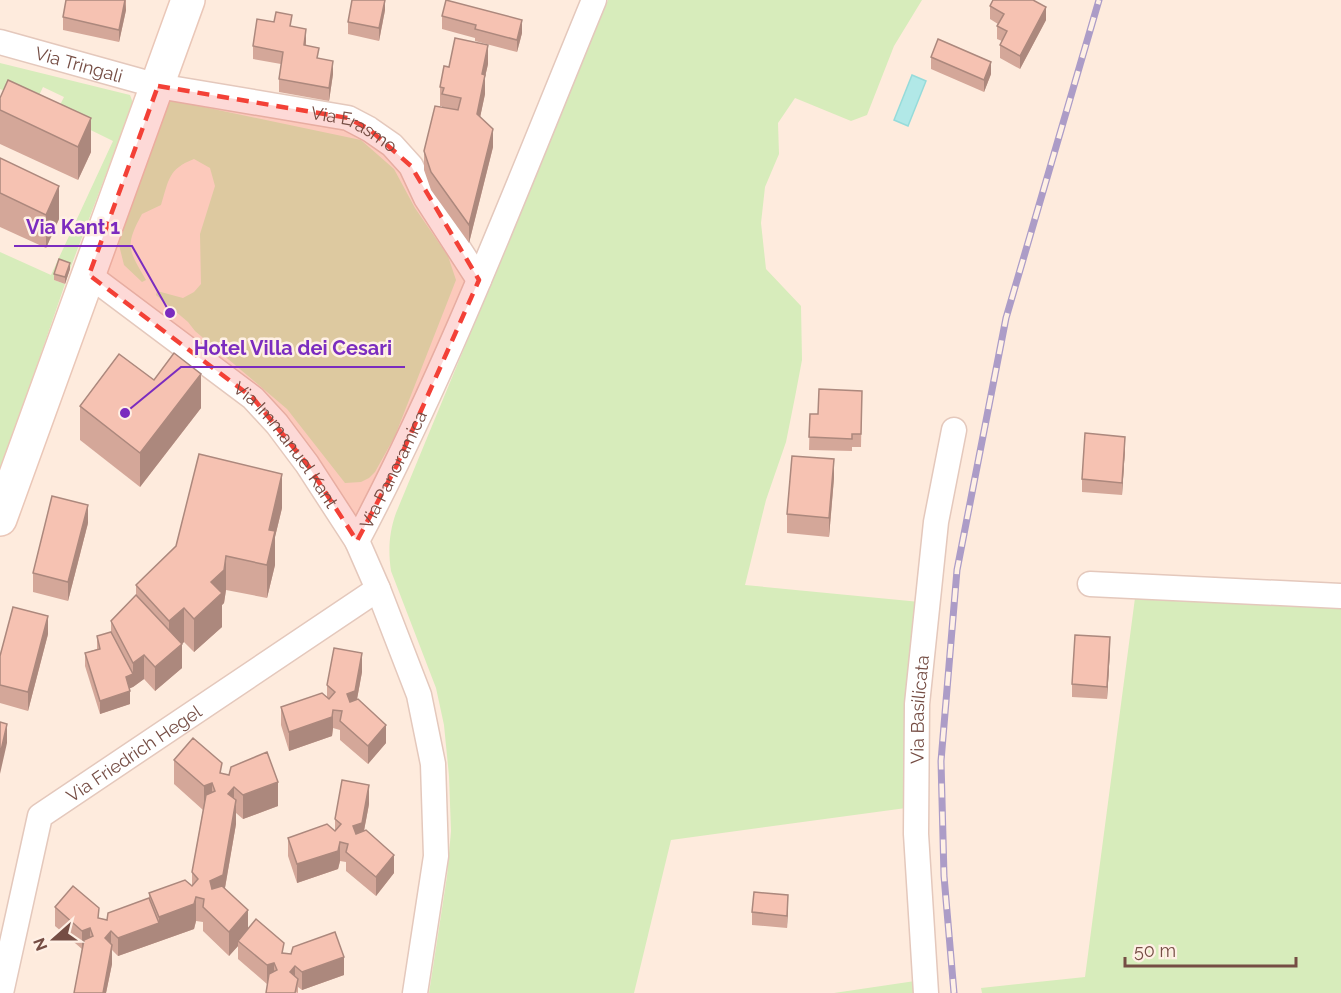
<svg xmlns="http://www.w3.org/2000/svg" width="1341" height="993" viewBox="0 0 1341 993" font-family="Raleway,sans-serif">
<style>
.green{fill:#d7ecbb}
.water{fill:#b1e8e7;stroke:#96dbda;stroke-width:1.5}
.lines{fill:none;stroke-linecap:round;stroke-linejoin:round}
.street-casing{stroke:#e4c8bc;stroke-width:27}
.secondary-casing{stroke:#eac7b8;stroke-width:36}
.street{stroke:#fff;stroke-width:24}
.secondary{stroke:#fff;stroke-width:33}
.rail-casing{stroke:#ac9cc7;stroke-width:7}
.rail{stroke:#fff0e5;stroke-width:4.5;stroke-dasharray:14;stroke-linecap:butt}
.wall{fill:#d4a799}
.shaded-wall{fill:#ac887d}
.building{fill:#f6c2b2;stroke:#ac887d;stroke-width:1.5}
.marked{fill:#f34137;fill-opacity:0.2;stroke:#f34137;stroke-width:4.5;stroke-dasharray:12 8;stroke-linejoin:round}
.labels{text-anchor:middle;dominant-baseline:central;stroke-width:5;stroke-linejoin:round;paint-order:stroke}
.street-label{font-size:18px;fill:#754d44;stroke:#fff0e5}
.leader{fill:none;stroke:#7b2cbf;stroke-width:2}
.callout-dot{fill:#7b2cbf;stroke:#fff0e5;stroke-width:2}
.callout-label{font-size:20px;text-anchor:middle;font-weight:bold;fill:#7b2cbf;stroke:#fff0e5;stroke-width:5;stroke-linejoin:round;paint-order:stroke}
</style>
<rect width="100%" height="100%" fill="#feebdd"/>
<!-- green -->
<g class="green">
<path d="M 608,0 L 922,0 L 894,46 L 867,115 L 851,121 L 795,98 L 778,123 L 779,154 L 765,187 L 761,223 L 766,269 L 801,306 L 802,360 L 795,397 L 786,442 L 766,500 L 745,585 L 920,602 L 906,808 L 671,840 L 634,993 L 429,993 L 447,876 L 451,831 L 449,776 L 444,725 L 436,688 L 391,571 C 388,550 389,533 396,513 Z"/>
<path d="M 0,63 L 130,95 L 133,103 L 70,269 L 54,280 L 65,284 L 0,473 L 0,252 L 51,275 L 113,141 L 56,113 L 64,97 L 43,87 L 35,104 L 0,89 Z"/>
<path d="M 166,99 L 361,140 L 394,169 L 415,208 L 448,256 L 456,280 L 395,436 L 375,472 L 369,478 L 361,482 L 345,483 L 287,409 L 195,331 L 188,322 L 156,295 L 157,291 L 183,298 L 194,292 L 201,284 L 200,234 L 215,186 L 210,168 L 194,159 C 168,169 169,180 161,205 L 142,214 C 124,247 129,250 146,280 L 142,282 L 124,265 L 117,237 Z"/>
<path d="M 1135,598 L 1341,604 L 1341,993 L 982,993 L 981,988 L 1085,977 Z"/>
<path d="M 915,981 L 917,993 L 834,993 Z"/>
</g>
<!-- water -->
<path class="water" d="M 912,75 L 926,81 L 908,126 L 894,120 Z"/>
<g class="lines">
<defs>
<g id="street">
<path id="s1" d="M 0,42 L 158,86 L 348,118 L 369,129 L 392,145 L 411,166 L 426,198 L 479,280"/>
<path id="s2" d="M 89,275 L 253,398 L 277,424 L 307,464 L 357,541 L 378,589 L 419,695 L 433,764 L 436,856 L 415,993"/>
<path id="s3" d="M 357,541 C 449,367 519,182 594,0"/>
<path d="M 1090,584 L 1341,596"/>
<path id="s4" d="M 1,993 L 40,816 L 378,589"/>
<path id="s5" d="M 926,993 L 916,834 L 917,704 L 936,522 L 954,430"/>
</g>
<path id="secondary" d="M 0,519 L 188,0"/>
</defs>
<!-- street casing -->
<use href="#street" class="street-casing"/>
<!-- secondary casing -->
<use href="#secondary" class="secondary-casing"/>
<!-- street -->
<use href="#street" class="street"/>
<!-- secondary -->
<use href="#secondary" class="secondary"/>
<defs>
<path id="rail" d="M 954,993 L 944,876 L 941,761 L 957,570 L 1006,318 L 1099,0"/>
</defs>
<!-- rail casing -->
<use href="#rail" class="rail-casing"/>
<!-- rail -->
<use href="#rail" class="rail"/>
</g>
<!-- wall -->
<g class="wall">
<path d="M 126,0 L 126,10 L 119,42 L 63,30 L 63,17 Z"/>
<path d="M 385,0 L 385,10 L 379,41 L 348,34 L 348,22 Z"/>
<path d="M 990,6 L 1046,20 L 1020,69 L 1000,58 L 1000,45 L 1002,41 L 997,39 L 997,26 L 998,24 L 990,19 Z"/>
<path d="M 442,16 L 522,33 L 517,52 L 475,41 L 475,38 L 442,29 Z"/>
<path d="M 292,26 L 306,41 L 306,46 L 333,74 L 329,101 L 279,92 L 279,79 L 281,64 L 253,59 L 253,46 Z"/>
<path d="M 931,57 L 991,74 L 984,92 L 931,69 Z"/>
<path d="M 488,64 L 485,77 L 485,94 L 480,117 L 493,147 L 469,243 L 431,190 L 424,170 L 424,151 L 442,107 L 442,106 L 440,106 L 440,87 Z"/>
<path d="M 0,98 L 91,152 L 78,180 L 0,144 Z"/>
<path d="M 0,158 L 59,219 L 46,248 L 0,227 Z"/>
<path d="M 70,269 L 65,284 L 54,280 L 54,274 Z"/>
<path d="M 154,380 L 201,408 L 140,487 L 80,440 L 80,406 Z"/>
<path d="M 862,391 L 861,447 L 852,447 L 852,451 L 809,450 L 810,414 L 818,414 Z"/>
<path d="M 1125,449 L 1122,495 L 1082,492 L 1082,479 Z"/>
<path d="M 834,478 L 829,537 L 787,533 L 787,514 Z"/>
<path d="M 282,508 L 275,537 L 275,565 L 267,598 L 226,590 L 224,603 L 222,605 L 222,627 L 194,652 L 184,642 L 182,644 L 182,668 L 155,691 L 144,679 L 133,687 L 129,688 L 130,704 L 100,714 L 85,666 L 85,653 L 97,649 L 97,636 L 111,632 L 111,621 L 136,595 L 136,585 Z"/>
<path d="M 88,523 L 68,601 L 33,592 L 33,573 Z"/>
<path d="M 48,634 L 28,711 L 0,703 L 0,656 Z"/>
<path d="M 1110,650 L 1107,699 L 1072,697 L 1072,684 Z"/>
<path d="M 362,672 L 357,699 L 386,743 L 368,764 L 340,740 L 340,730 L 333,728 L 332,736 L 289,751 L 281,725 L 281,707 L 327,696 L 327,685 Z"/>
<path d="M 174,760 L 222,773 L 278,806 L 243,819 L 236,813 L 236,824 L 225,888 L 248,928 L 284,953 L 344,975 L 302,990 L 298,987 L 298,993 L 267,984 L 238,959 L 238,946 L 229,956 L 203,931 L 203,922 L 196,921 L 194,929 L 118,956 L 112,950 L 112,964 L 106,993 L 74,993 L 82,949 L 55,926 L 55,907 L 107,920 L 149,898 L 149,893 L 192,885 L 192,872 L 203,810 L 174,784 Z"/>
<path d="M 369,804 L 364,831 L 394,873 L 376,896 L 346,871 L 346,862 L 340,861 L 338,869 L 297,883 L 288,856 L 288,838 L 335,831 L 335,819 Z"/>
<path d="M 788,908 L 787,928 L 752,925 L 752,912 Z"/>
</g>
<!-- shaded-wall -->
<g class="shaded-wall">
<path d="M 125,0 L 126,10 L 119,42 L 119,30 Z"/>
<path d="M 385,0 L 385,10 L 379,41 L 379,28 Z"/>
<path d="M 1046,7 L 1046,20 L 1020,69 L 1020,56 Z"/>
<path d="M 522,20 L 522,33 L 517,52 L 517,40 Z"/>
<path d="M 306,29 L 306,41 L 304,58 L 304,45 Z"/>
<path d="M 488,45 L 488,64 L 485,77 L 485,94 L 477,132 L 477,114 L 482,74 Z"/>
<path d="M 333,61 L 333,74 L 329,101 L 329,88 Z"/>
<path d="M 991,62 L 991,74 L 984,92 L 984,80 Z"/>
<path d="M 91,118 L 91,152 L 78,180 L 78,147 Z"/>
<path d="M 493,129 L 493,147 L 469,243 L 469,225 Z"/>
<path d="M 59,186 L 59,219 L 46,248 L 46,215 Z"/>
<path d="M 70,263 L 70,269 L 65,284 L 65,277 Z"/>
<path d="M 201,374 L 201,408 L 140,487 L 140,453 Z"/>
<path d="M 1125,437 L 1125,449 L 1122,495 L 1122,483 Z"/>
<path d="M 834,459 L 834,478 L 829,537 L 829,518 Z"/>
<path d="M 282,474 L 282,508 L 275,537 L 275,565 L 267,598 L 267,565 L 269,530 Z"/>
<path d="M 88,505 L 88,523 L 68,601 L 68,582 Z"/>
<path d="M 226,556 L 226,590 L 224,603 L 222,605 L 222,627 L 194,652 L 194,619 L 211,582 Z"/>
<path d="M 184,608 L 184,642 L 172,653 L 182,644 L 182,668 L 155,691 L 155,667 L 169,655 L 169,621 Z"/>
<path d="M 48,616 L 48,634 L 28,711 L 28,692 Z"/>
<path d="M 1110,637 L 1110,650 L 1107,699 L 1107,687 Z"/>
<path d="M 362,653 L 362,672 L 355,710 L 347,713 L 347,694 Z"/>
<path d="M 144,655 L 144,679 L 133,687 L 126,690 L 126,677 L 133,674 L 133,663 Z"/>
<path d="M 130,691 L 130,704 L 100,714 L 100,701 Z"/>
<path d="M 333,710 L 333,728 L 332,736 L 289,751 L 289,732 Z"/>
<path d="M 7,724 L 7,743 L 0,774 L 0,755 Z"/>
<path d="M 386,725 L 386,743 L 368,764 L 368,746 Z"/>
<path d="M 278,782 L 278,806 L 243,819 L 243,795 Z"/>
<path d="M 212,783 L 212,807 L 204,810 L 204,786 Z"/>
<path d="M 369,785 L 369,804 L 362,841 L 353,844 L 353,826 Z"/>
<path d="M 234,787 L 234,811 L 228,794 Z"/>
<path d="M 236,800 L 236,824 L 223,899 L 210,905 L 210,881 Z"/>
<path d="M 340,842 L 340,861 L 338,869 L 297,883 L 297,864 Z"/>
<path d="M 394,855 L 394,873 L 376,896 L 376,877 Z"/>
<path d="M 788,895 L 788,908 L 787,928 L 787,916 Z"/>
<path d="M 196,897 L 196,921 L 194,929 L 118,956 L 118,938 L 159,923 L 159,917 Z"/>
<path d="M 248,910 L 248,934 L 238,941 L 238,946 L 229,956 L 229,932 Z"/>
<path d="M 90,928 L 90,947 L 82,949 L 82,931 Z"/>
<path d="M 111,931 L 111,950 L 105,938 Z"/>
<path d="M 112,945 L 112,964 L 106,993 L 103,993 Z"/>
<path d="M 344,957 L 344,975 L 302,990 L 302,972 Z"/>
<path d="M 274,963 L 274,981 L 267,984 L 267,965 Z"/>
<path d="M 295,966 L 295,984 L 290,972 Z"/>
</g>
<!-- building -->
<g class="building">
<path d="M 66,0 L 125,0 L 119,30 L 63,17 Z"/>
<path d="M 352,0 L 385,0 L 379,28 L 348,22 Z"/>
<path d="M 446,0 L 522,20 L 517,40 L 475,29 L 476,25 L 442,16 Z"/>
<path d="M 993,0 L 1033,0 L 1046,7 L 1020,56 L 1000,45 L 1007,31 L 997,26 L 1004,14 L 990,6 Z"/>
<path d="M 276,12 L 292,15 L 290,26 L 306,29 L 304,45 L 319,48 L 317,58 L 333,61 L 329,88 L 279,79 L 283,52 L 253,46 L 257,19 L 274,22 Z"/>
<path d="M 455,38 L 488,45 L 482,74 L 485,75 L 477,114 L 493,129 L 469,225 L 431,172 L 424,151 L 435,106 L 458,110 L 461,98 L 442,94 L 444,88 L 440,87 L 444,66 L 449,67 Z"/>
<path d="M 938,39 L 991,62 L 984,80 L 931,57 Z"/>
<path d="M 8,80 L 91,118 L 78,147 L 0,110 L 0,98 Z"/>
<path d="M 0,158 L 59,186 L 46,215 L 0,193 Z"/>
<path d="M 59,259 L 70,263 L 65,277 L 54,274 Z"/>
<path d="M 174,353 L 201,374 L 140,453 L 80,406 L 119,354 L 154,380 Z"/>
<path d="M 819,389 L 862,391 L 861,434 L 852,434 L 852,439 L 809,437 L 810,414 L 818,414 Z"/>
<path d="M 1085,433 L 1125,437 L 1122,483 L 1082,479 Z"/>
<path d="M 199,454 L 282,474 L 269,530 L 275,531 L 267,565 L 226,556 L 224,570 L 211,582 L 222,593 L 194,619 L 184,608 L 169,621 L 136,585 L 176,546 Z"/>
<path d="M 792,456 L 834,459 L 829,518 L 787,514 Z"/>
<path d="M 52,496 L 88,505 L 68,582 L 33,573 Z"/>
<path d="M 136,595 L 182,644 L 155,667 L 144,655 L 133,663 L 111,621 Z"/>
<path d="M 13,607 L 48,616 L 28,692 L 0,685 L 0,656 Z"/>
<path d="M 111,632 L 133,674 L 126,677 L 130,691 L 100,701 L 85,653 L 100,649 L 97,636 Z"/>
<path d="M 1075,635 L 1110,637 L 1107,687 L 1072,684 Z"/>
<path d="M 334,648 L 362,653 L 355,691 L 347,694 L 350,702 L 358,699 L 386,725 L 368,746 L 340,721 L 342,711 L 333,710 L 332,717 L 289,732 L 281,707 L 322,693 L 329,699 L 335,692 L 327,685 Z"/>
<path d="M 0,722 L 7,724 L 0,755 Z"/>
<path d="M 193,738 L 222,763 L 220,773 L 229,775 L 231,767 L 267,752 L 278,782 L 243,795 L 234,787 L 228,794 L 236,800 L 223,875 L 210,881 L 212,889 L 222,886 L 248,910 L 229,932 L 203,907 L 204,899 L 196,897 L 194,904 L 159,917 L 149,893 L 185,880 L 192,886 L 198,879 L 192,872 L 206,795 L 215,791 L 212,783 L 204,786 L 174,760 Z"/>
<path d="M 342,780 L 369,785 L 362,823 L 353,826 L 356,834 L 366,830 L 394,855 L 376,877 L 346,852 L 348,844 L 340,842 L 338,851 L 297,864 L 288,838 L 327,824 L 335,831 L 341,824 L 335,819 Z"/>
<path d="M 73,886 L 99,908 L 98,918 L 107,920 L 108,913 L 149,898 L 159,923 L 118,938 L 111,931 L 105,938 L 112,945 L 103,993 L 74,993 L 84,940 L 93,936 L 90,928 L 82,931 L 55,907 Z"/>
<path d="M 754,892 L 788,895 L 787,916 L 752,912 Z"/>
<path d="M 256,919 L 284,943 L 282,953 L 291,954 L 293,947 L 335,932 L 344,957 L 302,972 L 295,966 L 290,972 L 298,979 L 295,993 L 266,993 L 269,974 L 277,970 L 274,963 L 267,965 L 238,941 Z"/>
</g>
<!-- marked area -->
<path class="marked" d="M 158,86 L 348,118 L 369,129 L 411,166 L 479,280 L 396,467 L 357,541 L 307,464 L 253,398 L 89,275 Z"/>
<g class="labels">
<!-- street labels -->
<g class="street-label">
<text stroke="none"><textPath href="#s1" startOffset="82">Via Tringali</textPath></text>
<text stroke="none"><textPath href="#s1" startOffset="366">Via Erasmo</textPath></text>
<text stroke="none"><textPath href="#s2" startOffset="262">Via Immanuel Kant</textPath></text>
<text stroke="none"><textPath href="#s3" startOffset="80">Via Panoramica</textPath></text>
<text stroke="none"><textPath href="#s5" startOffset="284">Via Basilicata</textPath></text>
<text stroke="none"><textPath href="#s4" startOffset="294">Via Friedrich Hegel</textPath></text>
</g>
</g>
<!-- callouts -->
<path class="leader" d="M170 313L132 246H14M125 413L181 367H405"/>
<g class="callout-dot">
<circle cx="170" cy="313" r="6"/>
<circle cx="125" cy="413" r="6"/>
</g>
<g class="callout-label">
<text x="73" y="234">Via Kant 1</text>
<text x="293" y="355">Hotel Villa dei Cesari</text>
</g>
<!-- north arrow -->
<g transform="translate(54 939) rotate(249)" stroke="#fff0e5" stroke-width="4.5" paint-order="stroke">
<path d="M0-4.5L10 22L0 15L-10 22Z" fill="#754d44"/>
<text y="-9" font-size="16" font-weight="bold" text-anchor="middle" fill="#754d44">N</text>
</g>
<!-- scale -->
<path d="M1125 957v9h171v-9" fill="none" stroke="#754d44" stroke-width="3"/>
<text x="1134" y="957" font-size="18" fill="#754d44" stroke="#fff0e5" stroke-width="4.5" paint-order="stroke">50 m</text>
</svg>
